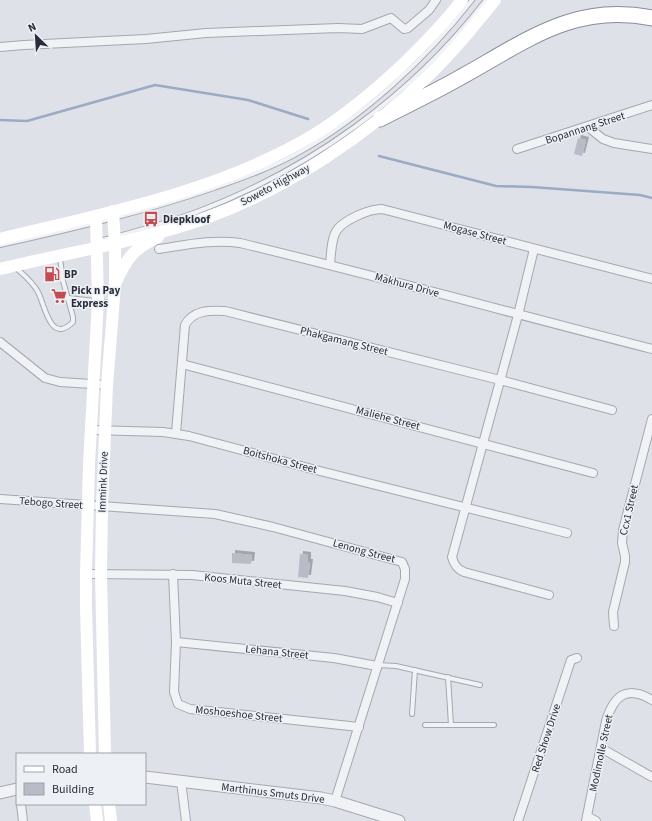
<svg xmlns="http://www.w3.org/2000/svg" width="652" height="821" viewBox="0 0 652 821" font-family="'Source Sans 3',sans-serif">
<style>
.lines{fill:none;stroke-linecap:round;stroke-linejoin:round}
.stream{stroke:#9cabc4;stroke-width:2.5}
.building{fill:#b9bcc6;filter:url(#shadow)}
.service-casing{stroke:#a4a8b0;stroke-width:6}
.minor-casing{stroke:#a4a8b0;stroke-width:10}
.tertiary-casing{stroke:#a4a8b0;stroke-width:13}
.motorway-casing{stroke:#878d9c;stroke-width:17}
.service{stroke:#f1f2f5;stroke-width:4}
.minor{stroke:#f1f2f5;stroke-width:8}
.tertiary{stroke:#f1f2f5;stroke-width:11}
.secondary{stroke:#fff;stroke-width:12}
.motorway{stroke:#fff;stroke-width:15}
.labels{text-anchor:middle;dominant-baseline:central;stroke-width:3;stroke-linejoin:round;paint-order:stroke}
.street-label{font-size:11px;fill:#292e3c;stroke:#edf0f4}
.poi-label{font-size:11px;font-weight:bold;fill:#292e3c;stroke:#edf0f4;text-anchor:start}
</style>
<defs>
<filter id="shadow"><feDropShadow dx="3" dy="-3" stdDeviation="0" flood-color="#0004"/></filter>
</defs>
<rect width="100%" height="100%" fill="#dee1e7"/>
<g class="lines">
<!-- stream -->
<g class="stream">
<path d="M 0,120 L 27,121 L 155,85 L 248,100 L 308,119"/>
<path d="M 379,156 L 496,186 L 532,187 L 640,195 L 652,198"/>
</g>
</g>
<!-- building -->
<g class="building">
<path d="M 578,138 L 586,140 L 582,156 L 574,154 Z"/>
<path d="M 232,553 L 252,555 L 251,564 L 232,563 Z"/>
<path d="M 300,554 L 308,555 L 308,562 L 310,562 L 308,578 L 298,577 Z"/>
</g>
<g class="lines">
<defs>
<g id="service">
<path d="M 99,241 C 131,233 163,224 194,213 C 309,170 411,97 486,0"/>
<path d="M 0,245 C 72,229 144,212 214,188 C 242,178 271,168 298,153 C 362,118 427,58 472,0"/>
<path d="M 15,267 C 24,275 33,282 38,292 C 45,305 50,345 73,322 L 73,317 L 63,281 L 60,258"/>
<path d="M 69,298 L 112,303"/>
<path d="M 378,665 L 396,666 L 480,685"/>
<path d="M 448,677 L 451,725"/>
<path d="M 412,714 L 415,670"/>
<path d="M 425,725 L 494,725"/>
</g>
<g id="minor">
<path d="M 0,47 L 24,45 L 146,39 L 206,33 L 338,28 L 362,29 L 391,18 L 404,29 L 408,28 L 429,10 L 436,0"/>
<path d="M 588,127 L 603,139 L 614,143 L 652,149"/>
<path d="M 517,149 L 652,105"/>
<path d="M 159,249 C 186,245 213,239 240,243 C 378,276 515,314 652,349"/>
<path d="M 534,249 L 518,315 L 452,557 C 454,565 457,569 464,572 L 549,595"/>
<path d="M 330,265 C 331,256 331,238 337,230 C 344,220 369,209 382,209 L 652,279"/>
<path d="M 0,342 L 45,378 L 60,382 L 107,385"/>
<path d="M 182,364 L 593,473"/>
<path d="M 92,430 L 163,432 L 189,436 L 316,470 L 567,533"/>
<path d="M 176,433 L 185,325 C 193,310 210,310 225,311 L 500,380 L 612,410"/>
<path d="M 0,499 L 215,514 L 273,527 L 402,562 L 405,569 L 405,579 L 335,801"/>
<path d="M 86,574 L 192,575 L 345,591 L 377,597 L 398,603"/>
<path d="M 173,574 L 176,642 L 174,692 L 178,704 L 190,709 L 359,727"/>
<path d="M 614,626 L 613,612 L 625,562 L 625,556 L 622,543 L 623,530 L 652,419"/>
<path d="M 176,642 L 334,658 L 377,666"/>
<path d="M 601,748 L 652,777"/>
<path d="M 181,781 L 186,821"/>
<path d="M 21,804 L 23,821"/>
<path d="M 587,816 L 596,821"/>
<path d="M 518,821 L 571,660 L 577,658"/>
<path d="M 586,821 L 606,721 C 614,695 627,685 652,700"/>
</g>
<g id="tertiary">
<path d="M 145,777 L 321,798 L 335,801 L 399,821"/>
<path d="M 0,793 L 17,789"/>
</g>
<path id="motorway" d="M 380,119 C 407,105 435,92 461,77 C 525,42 574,2 652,18"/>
</defs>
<!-- service casing -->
<use href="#service" class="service-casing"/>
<!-- minor casing -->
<use href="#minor" class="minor-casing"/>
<!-- tertiary casing -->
<use href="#tertiary" class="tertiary-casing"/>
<!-- motorway casing -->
<use href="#motorway" class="motorway-casing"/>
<!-- service -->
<use href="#service" class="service"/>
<!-- minor -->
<use href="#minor" class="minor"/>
<!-- tertiary -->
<use href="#tertiary" class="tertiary"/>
<!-- secondary -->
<g class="secondary">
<path d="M 0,239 C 106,213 217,192 312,136 C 343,117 372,93 398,69 C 421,47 443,25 462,0"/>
<path d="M 0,269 C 68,252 139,242 206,218 C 286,189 368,135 429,75 C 453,52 474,26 495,0"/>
<path d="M 116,282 C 127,258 133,249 158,237"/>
<path d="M 90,754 L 86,607 L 86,574 L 89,464 L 98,301 L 96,216"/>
<path d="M 105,754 L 101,574 L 102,506 L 107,385 L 115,285 L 115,244 L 113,211"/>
<path d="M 95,804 L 97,821"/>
<path d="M 109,804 L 111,821"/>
</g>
<!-- motorway -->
<use href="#motorway" class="motorway"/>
</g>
<!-- icons -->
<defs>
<symbol id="bus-bare" viewBox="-9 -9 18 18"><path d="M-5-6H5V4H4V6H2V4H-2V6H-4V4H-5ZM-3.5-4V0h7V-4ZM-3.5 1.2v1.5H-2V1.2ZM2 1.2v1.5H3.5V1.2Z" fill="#c34c52" stroke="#edf0f4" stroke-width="2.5" paint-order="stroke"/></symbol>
<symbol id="fuel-bare" viewBox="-9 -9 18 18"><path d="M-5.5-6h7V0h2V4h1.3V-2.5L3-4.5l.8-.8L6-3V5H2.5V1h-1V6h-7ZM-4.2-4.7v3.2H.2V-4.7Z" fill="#c34c52" stroke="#edf0f4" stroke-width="2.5" paint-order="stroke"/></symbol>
<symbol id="supermarket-bare" viewBox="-9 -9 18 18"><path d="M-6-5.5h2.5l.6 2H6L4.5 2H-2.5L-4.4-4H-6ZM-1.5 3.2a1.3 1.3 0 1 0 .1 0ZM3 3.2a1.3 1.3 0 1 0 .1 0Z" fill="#c34c52" stroke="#edf0f4" stroke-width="2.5" paint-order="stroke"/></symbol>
</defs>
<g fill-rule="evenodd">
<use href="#bus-bare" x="140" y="208" width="22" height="22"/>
<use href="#fuel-bare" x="41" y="263" width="22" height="22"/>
<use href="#supermarket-bare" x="48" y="285" width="22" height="22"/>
</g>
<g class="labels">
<!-- street labels -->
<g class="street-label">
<text transform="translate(585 128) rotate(-18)">Bopannang Street</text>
<text transform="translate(275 185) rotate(-28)">Soweto Highway</text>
<text transform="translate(475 233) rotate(15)">Mogase Street</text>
<text transform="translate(407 285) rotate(15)">Makhura Drive</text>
<text transform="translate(344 341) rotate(14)">Phakgamang Street</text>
<text transform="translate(388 418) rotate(15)">Maliehe Street</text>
<text transform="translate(280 460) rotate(15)">Boitshoka Street</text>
<text transform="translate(103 482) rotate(-88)">Immink Drive</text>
<text transform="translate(51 503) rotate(4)">Tebogo Street</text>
<text transform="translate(629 510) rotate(-77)">Ccx1 Street</text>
<text transform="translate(364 551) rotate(15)">Lenong Street</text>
<text transform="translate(243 581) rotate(6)">Koos Muta Street</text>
<text transform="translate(277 652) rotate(6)">Lehana Street</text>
<text transform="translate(239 714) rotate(6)">Moshoeshoe Street</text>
<text transform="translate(546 738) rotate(-72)">Red Show Drive</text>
<text transform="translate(601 753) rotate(-78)">Modimolle Street</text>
<text transform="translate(273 793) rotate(7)">Marthinus Smuts Drive</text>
</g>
<!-- poi labels -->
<g class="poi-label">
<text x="163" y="219">Diepkloof</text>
<text x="64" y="274">BP</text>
<text x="71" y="290">Pick n Pay<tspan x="71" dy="13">Express</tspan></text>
</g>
</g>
<!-- legend -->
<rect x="16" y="753" width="130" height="52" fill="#edf0f4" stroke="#9fa2aa"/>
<rect x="24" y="766" width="20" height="6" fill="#ffffff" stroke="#9fa2aa"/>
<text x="52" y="773" font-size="12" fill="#292e3c">Road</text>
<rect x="24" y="783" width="20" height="12" fill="#b9bcc6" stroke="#9fa2aa"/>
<text x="52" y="793" font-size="12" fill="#292e3c">Building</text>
<!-- north arrow -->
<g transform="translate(36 36) rotate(335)" stroke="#edf0f4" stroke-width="3" paint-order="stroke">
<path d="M0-3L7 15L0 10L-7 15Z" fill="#292e3c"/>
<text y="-6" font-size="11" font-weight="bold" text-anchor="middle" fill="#292e3c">N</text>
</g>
</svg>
